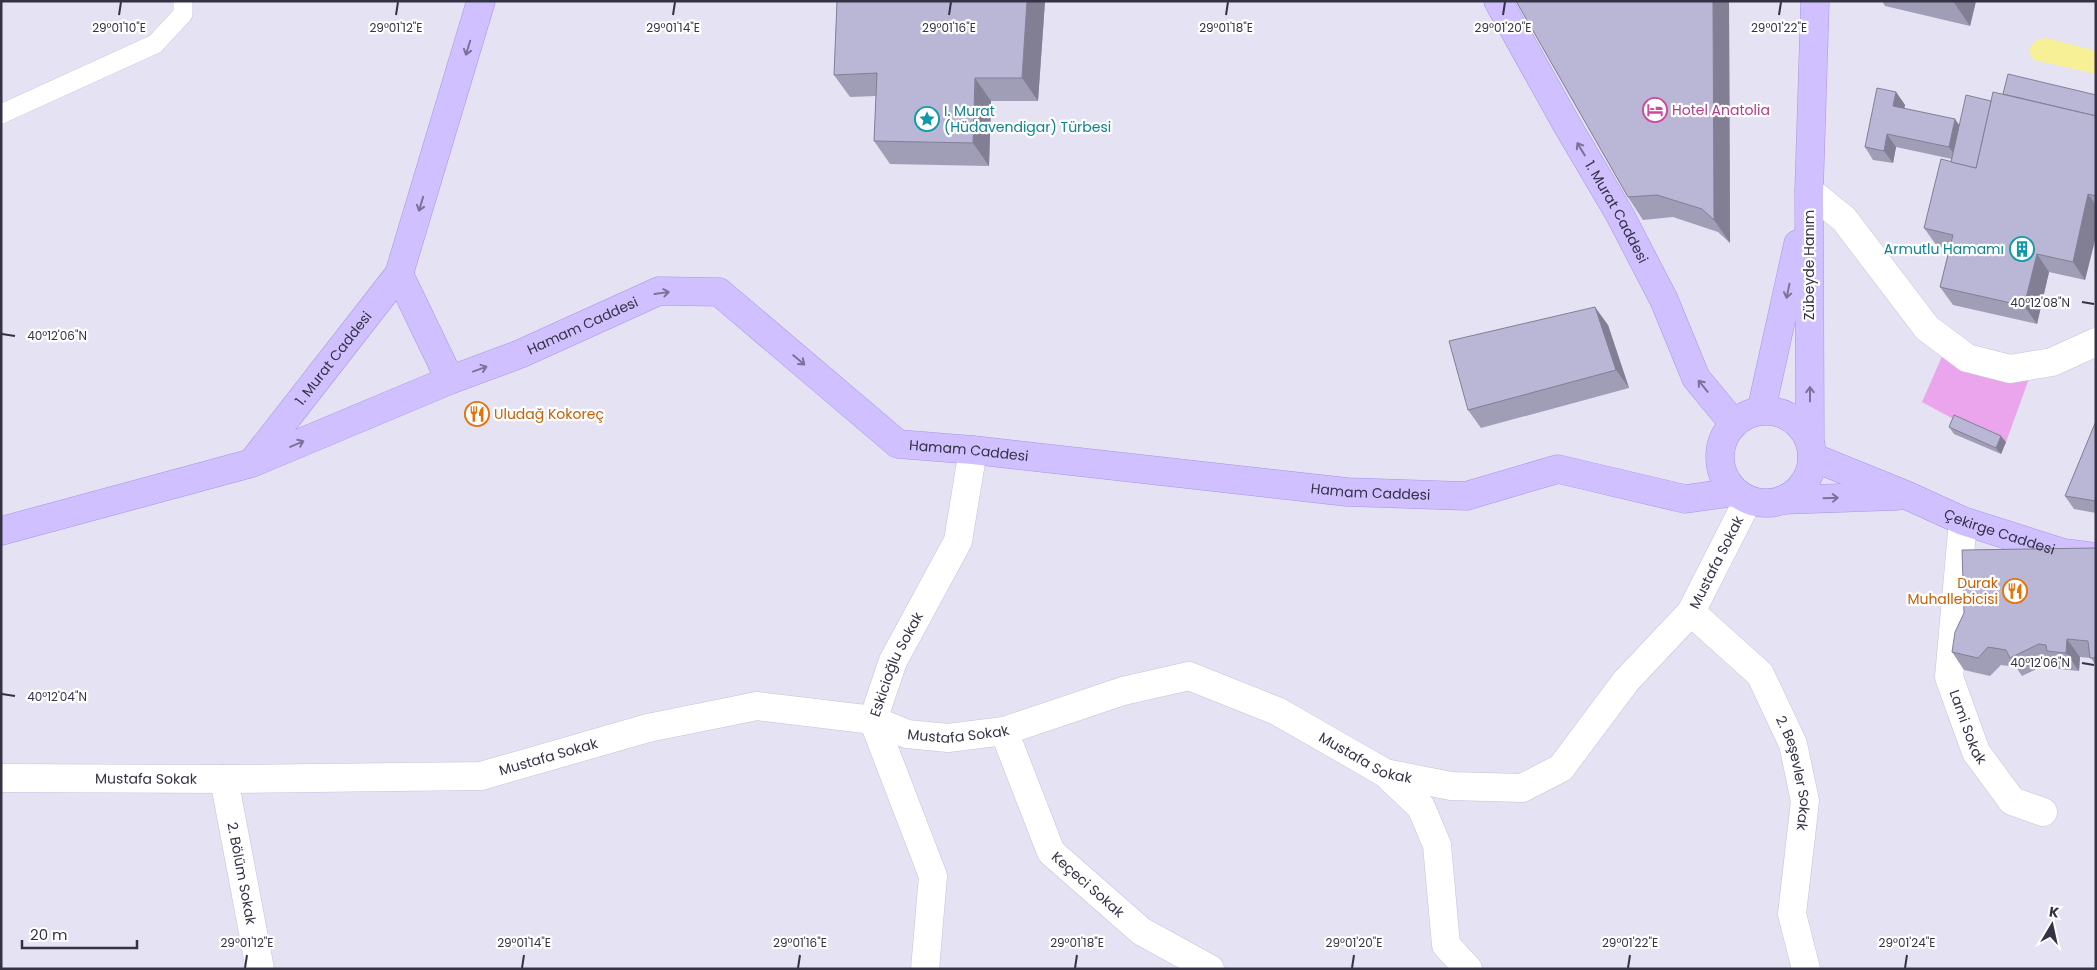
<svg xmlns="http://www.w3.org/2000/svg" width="2097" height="970" viewBox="0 0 2097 970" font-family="Poppins,sans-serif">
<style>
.green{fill:#eaa5ec}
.water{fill:#f7f096}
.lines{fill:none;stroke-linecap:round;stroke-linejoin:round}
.lane-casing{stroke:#c6c1dd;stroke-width:20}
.street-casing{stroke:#c6c1dd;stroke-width:29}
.secondary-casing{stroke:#a994e5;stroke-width:29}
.lane{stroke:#fff;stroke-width:19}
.street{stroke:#fff;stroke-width:28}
.secondary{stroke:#d1c0ff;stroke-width:28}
.wall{fill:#a09db7}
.shaded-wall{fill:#827f95}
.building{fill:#bab6d5;stroke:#827f95}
.oneway{stroke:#7b7299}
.ticks{fill:none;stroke:#343245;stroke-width:2}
.labels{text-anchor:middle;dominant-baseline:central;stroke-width:4.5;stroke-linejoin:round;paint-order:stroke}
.hotel-label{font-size:14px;fill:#b23c85;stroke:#fff;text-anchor:start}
.culture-label{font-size:14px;fill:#0d838f;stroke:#fff;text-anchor:start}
.street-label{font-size:14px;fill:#343245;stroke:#fff}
.food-label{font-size:14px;fill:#c56008;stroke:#fff;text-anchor:start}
.ticks-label{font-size:12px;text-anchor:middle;fill:#343245;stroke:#fff;stroke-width:4.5;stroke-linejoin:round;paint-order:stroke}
</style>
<rect width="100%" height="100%" fill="#e5e2f3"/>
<!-- green -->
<path class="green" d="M 1948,343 L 2034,365 L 2006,442 L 1959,422 L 1922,402 Z"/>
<!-- water -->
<path class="water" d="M 2046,38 L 2096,51 L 2096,74 L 2034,60 L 2030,54 L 2030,47 L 2037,40 Z"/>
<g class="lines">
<defs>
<path id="lane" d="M 1,114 L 155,44 L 183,14 L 183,1"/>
<g id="street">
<path d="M 1809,191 L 1844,219 L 1927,328 L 1967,358 L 2010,369 L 2052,362 L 2096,342"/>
<path id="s1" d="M 1963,521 L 1949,677 L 1976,752 L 2012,801 L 2043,812"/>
<path id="s2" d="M 1691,612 L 1760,674 L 1793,744 L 1805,801 L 1792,914 L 1806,969"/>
<path id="s3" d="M 1004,731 L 1051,852 L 1141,931 L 1210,969"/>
<path d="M 1385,773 L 1421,807 L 1437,845 L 1446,945 L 1468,969"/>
<path id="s4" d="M 1,778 L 224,779 L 481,776 L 648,728 L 757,706 L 873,720 L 907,734 L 948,738 L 1004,731 L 1123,691 L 1189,676 L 1277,711 L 1385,773 L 1451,786 L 1522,788 L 1561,768 L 1626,681 L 1691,612 L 1748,500"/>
<path id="s5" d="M 224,779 L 260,969"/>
<path id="s6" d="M 925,969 L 933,876 L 873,720 L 893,661 L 958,541 L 973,450"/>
</g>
<g id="secondary">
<path id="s7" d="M 1498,1 L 1567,125 L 1620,215 L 1664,300 L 1696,378 L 1734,424"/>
<path d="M 399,274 L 450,380"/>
<path d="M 1761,411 L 1798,244"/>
<circle cx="1766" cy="457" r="46"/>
<path d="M 1810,443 L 1809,191 L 1815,1"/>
<path id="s8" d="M 1812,457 L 1906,495 L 1963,521 L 2064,553 L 2096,557"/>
<path id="s9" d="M 254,460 L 399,274 L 481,1"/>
<path d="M 1782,500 L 1897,496"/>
<path id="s10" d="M 1,531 L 252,463 L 450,380 L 520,354 L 659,291 L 719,292 L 898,444 L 973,450 L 1347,492 L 1466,496 L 1558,469 L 1685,499 L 1735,492"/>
</g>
</defs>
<!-- lane casing -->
<use href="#lane" class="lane-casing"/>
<!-- street casing -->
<use href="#street" class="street-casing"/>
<!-- secondary casing -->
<use href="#secondary" class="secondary-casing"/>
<!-- lane -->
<use href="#lane" class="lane"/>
<!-- street -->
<use href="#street" class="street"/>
<!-- secondary -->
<use href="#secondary" class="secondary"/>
</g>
<!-- wall -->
<g class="wall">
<path d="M 1045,1 L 1038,101 L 991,101 L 989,166 L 890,164 L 874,141 L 876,96 L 850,97 L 834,75 Z"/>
<path d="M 1516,1 L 1729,1 L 1730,243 L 1718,232 L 1673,217 L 1643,220 L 1628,197 Z"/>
<path d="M 1882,1 L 1976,1 L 1970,26 L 1885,6 Z"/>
<path d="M 1896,92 L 1905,105 L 1904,108 L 1959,125 L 1991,101 L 2003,94 L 2096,95 L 2096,236 L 2085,280 L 2049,272 L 2037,324 L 1953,305 L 1940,287 L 1949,249 L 1937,246 L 1924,228 L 1952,159 L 1896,147 L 1893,163 L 1873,160 L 1865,147 Z"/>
<path d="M 1608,325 L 1629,388 L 1481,428 L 1468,410 Z"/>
<path d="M 2096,421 L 2096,513 L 2074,509 L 2065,496 Z"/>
<path d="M 1949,427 L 2006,442 L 2001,454 L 1954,434 Z"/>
<path d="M 2096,548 L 2096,666 L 2091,658 L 2080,657 L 2079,671 L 2059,669 L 2055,663 L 2051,662 L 2022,676 L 2016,667 L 2001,665 L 1990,676 L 1964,670 L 1952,652 Z"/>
</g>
<!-- shaded-wall -->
<g class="shaded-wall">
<path d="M 1027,1 L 1045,1 L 1038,101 L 1022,78 Z"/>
<path d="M 1713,1 L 1729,1 L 1730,243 L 1714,220 Z"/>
<path d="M 1953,1 L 1976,1 L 1970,26 Z"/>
<path d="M 975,78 L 991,101 L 989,166 L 973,143 Z"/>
<path d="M 1896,92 L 1905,105 L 1902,119 L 1893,106 Z"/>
<path d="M 1955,119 L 1964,132 L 1958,160 L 1949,147 Z"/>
<path d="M 1887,134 L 1896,147 L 1893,163 L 1884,151 Z"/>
<path d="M 2088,194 L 2096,205 L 2096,236 L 2085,280 L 2073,262 Z"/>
<path d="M 2037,254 L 2049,272 L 2037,324 L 2024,306 Z"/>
<path d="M 1595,307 L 1608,325 L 1629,388 L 1616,370 Z"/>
<path d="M 2001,436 L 2006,442 L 2001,454 L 1996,448 Z"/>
<path d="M 2067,639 L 2080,657 L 2079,671 L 2066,653 Z"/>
</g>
<!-- building -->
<g class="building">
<path d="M 837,1 L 1027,1 L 1022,78 L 975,78 L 973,143 L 874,141 L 877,73 L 834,75 Z"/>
<path d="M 1516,1 L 1713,1 L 1714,220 L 1702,209 L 1657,195 L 1628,197 Z"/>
<path d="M 2008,74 L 2096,95 L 2096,116 L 2003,94 Z"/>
<path d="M 1877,88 L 1896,92 L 1893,106 L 1955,119 L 1949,147 L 1887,134 L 1884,151 L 1865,147 Z"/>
<path d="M 1993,92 L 2096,116 L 2096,196 L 2088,194 L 2073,262 L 2037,254 L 2024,306 L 1940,287 L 1953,235 L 1924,228 L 1941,159 L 1976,168 Z"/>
<path d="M 1966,95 L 1991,101 L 1976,168 L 1951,162 Z"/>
<path d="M 1595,307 L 1616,370 L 1468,410 L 1449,341 Z"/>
<path d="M 1954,415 L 2001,436 L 1996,448 L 1949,427 Z"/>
<path d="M 2096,421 L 2096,501 L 2065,496 Z"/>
<path d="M 2096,548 L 2096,658 L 2090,658 L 2088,641 L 2067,639 L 2066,653 L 2047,651 L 2046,645 L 2039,644 L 2010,658 L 2006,650 L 1988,647 L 1978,658 L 1952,652 L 1955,632 L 1964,613 L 1962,550 Z"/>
</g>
<!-- one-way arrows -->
<defs><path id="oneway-shaft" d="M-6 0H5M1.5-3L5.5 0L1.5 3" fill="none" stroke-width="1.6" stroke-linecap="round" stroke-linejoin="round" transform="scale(1.25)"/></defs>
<g class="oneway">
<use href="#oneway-shaft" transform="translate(468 48) rotate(107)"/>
<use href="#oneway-shaft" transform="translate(1581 149) rotate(-121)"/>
<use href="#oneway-shaft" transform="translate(421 204) rotate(107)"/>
<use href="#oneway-shaft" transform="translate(1788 291) rotate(102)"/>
<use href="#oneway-shaft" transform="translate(662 293) rotate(-8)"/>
<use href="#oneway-shaft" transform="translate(799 360) rotate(40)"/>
<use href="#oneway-shaft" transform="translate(480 369) rotate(-20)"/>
<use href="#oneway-shaft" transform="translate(1703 386) rotate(-129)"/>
<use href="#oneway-shaft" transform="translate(1810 394) rotate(-90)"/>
<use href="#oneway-shaft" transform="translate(297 444) rotate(-23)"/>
<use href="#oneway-shaft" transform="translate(1831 498) rotate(-2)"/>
</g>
<!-- ticks -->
<path class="ticks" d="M 119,15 L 121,2M 396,15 L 398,2M 673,15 L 675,2M 949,15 L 951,2M 1226,15 L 1228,2M 1503,15 L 1505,2M 1779,15 L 1781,2M 2082,302 L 2094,304M 2,334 L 15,336M 2082,663 L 2094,665M 2,694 L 15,696M 245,968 L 247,955M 522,968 L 524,955M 798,968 L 800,955M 1075,968 L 1077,955M 1352,968 L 1354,955M 1628,968 L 1630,955M 1905,968 L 1907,955"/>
<!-- icons -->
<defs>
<symbol id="hotel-ring" viewBox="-11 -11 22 22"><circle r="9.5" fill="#fff" stroke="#d1479c" stroke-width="1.5"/><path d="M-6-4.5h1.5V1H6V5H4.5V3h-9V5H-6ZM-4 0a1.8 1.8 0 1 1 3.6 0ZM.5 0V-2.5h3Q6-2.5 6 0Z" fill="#d1479c"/></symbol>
<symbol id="sight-ring" viewBox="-11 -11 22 22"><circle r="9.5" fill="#fff" stroke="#0f9aa8" stroke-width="1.5"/><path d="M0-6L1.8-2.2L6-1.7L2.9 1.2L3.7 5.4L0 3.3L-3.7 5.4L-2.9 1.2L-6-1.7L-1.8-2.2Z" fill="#0f9aa8"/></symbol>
<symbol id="building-ring" viewBox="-11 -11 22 22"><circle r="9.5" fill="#fff" stroke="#0f9aa8" stroke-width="1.5"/><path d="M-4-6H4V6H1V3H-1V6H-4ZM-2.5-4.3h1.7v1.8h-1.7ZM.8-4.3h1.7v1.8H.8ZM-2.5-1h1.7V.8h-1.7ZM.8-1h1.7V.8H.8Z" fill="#0f9aa8"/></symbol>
<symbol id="restaurant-ring" viewBox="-11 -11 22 22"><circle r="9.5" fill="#fff" stroke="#e8710a" stroke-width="1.5"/><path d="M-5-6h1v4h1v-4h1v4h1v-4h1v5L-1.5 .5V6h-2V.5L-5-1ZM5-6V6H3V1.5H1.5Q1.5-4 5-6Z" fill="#e8710a"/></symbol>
</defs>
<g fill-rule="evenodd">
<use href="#hotel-ring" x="1641" y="96" width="28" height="28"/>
<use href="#sight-ring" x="913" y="105" width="28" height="28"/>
<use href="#building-ring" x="2008" y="235" width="28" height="28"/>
<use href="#restaurant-ring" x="463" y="400" width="28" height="28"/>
<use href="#restaurant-ring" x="2001" y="577" width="28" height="28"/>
</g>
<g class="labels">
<!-- hotel labels -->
<g class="hotel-label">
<text x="1672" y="110">Hotel Anatolia</text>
</g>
<!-- culture labels -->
<g class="culture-label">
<text x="944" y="111">I. Murat<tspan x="944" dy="16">(Hüdavendigar) Türbesi</tspan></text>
<text x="2004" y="249" text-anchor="end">Armutlu Hamamı</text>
</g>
<!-- street labels -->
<g class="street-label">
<text stroke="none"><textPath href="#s7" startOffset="242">1. Murat Caddesi</textPath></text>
<text transform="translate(1809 265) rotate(-90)">Zübeyde Hanım</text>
<text stroke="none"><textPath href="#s10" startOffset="618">Hamam Caddesi</textPath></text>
<text stroke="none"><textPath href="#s9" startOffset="129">1. Murat Caddesi</textPath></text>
<text stroke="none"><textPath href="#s10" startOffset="1068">Hamam Caddesi</textPath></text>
<text stroke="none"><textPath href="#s10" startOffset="1472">Hamam Caddesi</textPath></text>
<text stroke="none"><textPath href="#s8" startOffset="202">Çekirge Caddesi</textPath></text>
<text stroke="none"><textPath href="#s4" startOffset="1870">Mustafa Sokak</textPath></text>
<text stroke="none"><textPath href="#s6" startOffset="321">Eskicioğlu Sokak</textPath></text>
<text stroke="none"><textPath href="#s1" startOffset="210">Lami Sokak</textPath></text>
<text stroke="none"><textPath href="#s4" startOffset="970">Mustafa Sokak</textPath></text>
<text stroke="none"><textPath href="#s4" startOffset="550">Mustafa Sokak</textPath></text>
<text stroke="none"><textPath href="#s4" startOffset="1405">Mustafa Sokak</textPath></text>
<text stroke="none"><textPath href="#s2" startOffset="199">2. Beşevler Sokak</textPath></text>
<text stroke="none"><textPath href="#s4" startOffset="145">Mustafa Sokak</textPath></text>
<text stroke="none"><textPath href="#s5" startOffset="96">2. Bölüm Sokak</textPath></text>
<text stroke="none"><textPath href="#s3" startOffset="179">Keçeci Sokak</textPath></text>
</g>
<!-- food labels -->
<g class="food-label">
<text x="494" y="414">Uludağ Kokoreç</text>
<text x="1998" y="583" text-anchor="end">Durak<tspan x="1998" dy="16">Muhallebicisi</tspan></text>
</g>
</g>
<g class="ticks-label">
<text x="396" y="32">29°01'12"E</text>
<text x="673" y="32">29°01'14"E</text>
<text x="949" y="32">29°01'16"E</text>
<text x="1226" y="32">29°01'18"E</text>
<text x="1503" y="32">29°01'20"E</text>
<text x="1779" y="32">29°01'22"E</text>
<text x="119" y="32">29°01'10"E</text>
<text x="2040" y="307">40°12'08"N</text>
<text x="57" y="340">40°12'06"N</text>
<text x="2040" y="667">40°12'06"N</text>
<text x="57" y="701">40°12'04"N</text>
<text x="247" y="947">29°01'12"E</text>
<text x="524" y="947">29°01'14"E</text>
<text x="800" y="947">29°01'16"E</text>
<text x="1077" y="947">29°01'18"E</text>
<text x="1354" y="947">29°01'20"E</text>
<text x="1630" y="947">29°01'22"E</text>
<text x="1907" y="947">29°01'24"E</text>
</g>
<!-- border -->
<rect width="2097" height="970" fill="none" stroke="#343245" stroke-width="5"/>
<!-- north arrow -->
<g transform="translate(2052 925) rotate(9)" stroke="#ffffff" stroke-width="4" paint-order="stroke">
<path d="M0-4L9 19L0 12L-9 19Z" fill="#343245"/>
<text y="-8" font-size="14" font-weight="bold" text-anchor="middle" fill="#343245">K</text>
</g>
<!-- scale -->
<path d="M22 940v8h115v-8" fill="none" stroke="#343245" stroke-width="2.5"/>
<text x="30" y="940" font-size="15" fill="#343245" stroke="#ffffff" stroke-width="4" paint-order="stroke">20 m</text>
</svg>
